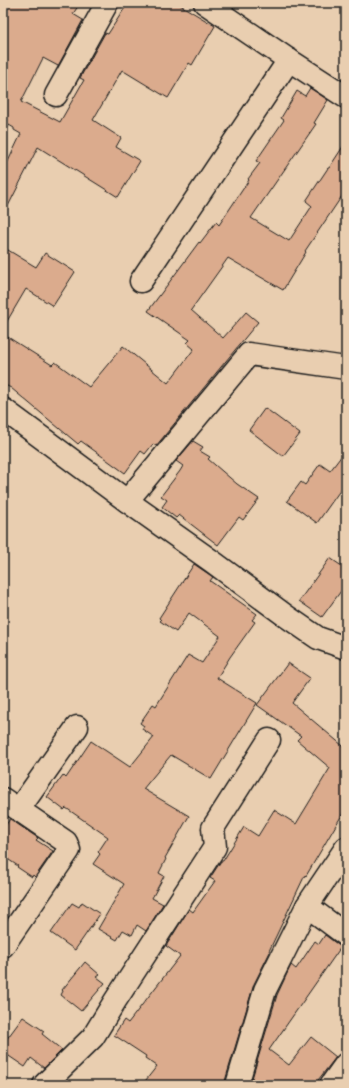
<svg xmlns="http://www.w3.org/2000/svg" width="349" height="1088" viewBox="0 0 349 1088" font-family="Dekko,sans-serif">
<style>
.building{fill:#dbab8d;stroke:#1c1c1c}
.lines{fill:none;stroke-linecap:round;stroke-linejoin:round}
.street-casing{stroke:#1c1c1c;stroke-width:25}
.street{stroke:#e9ceb0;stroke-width:22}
</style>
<rect width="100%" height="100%" fill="#e9ceb0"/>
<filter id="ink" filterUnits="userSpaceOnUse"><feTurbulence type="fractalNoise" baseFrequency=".025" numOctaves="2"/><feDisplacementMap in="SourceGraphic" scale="8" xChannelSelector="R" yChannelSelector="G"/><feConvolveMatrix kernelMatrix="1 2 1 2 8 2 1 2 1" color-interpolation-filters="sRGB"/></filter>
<g filter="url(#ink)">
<!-- building -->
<g class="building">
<path d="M 3,3 L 80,3 L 73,14 L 83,20 L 58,66 L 43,58 L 21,102 L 60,122 L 84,80 L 80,78 L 105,33 L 108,34 L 128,3 L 177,3 L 215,26 L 192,65 L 189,63 L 168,98 L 122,70 L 93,120 L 121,138 L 116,147 L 140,161 L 118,197 L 38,147 L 3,216 L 3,172 L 21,134 L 14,130 L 14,128 L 9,125 L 3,136 Z"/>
<path d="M 310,88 L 328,100 L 314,123 L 316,124 L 251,218 L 289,241 L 312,206 L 306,201 L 328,168 L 329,168 L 346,142 L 346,190 L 305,251 L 306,252 L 283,290 L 228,258 L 191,310 L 223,338 L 246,312 L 258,322 L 156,446 L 153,444 L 145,454 L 141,451 L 125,473 L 81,441 L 78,444 L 11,388 L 3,384 L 3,334 L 52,365 L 55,362 L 89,387 L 123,346 L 168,383 L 194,349 L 187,343 L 190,340 L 148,311 L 199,242 L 200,243 L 216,222 L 219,225 L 249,180 L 248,179 L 260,163 L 256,161 L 284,120 L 281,118 L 297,91 L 305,96 Z"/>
<path d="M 3,247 L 36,267 L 45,253 L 75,272 L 53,306 L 26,289 L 3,328 Z"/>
<path d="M 265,408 L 300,434 L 283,456 L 249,430 Z"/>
<path d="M 193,441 L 203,447 L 200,451 L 210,457 L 208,459 L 237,484 L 259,499 L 243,520 L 239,517 L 218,545 L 179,515 L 176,518 L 162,507 L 167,500 L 161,496 L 180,471 L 183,466 L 176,461 Z"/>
<path d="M 346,450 L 346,482 L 317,523 L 287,501 L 301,482 L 305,485 L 320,464 L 330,471 Z"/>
<path d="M 330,558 L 346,569 L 346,584 L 322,617 L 299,601 Z"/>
<path d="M 194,564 L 213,577 L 210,581 L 257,614 L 252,620 L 255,622 L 230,657 L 217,678 L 257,703 L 211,779 L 171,755 L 143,789 L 189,816 L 165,858 L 166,859 L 159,873 L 164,876 L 152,898 L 163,904 L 146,931 L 137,925 L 132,935 L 123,930 L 117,940 L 98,929 L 124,884 L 93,864 L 100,854 L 98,852 L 108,837 L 66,808 L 64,810 L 47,797 L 63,775 L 66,778 L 91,741 L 130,767 L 154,737 L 142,729 L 144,726 L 140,723 L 153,704 L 156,706 L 188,655 L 202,663 L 220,636 L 189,613 L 176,632 L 160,621 L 161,620 L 159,618 Z"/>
<path d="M 288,663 L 310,678 L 292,703 L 343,746 L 346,741 L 346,808 L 306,876 L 305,875 L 269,951 L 270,952 L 254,984 L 225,1081 L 225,1085 L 142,1085 L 157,1066 L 145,1058 L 146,1056 L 114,1035 L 124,1020 L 128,1023 L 180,956 L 166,946 L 189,909 L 193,912 L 215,881 L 210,878 L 221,861 L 223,861 L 244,827 L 258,836 L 274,810 L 296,824 L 330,768 L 297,740 L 301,736 L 257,705 Z"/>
<path d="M 10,819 L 38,838 L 36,840 L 53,851 L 35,877 L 33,875 L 32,877 L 17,867 L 18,866 L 3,856 L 3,829 Z"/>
<path d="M 82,902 L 100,914 L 75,950 L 51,933 L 72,903 L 79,907 Z"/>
<path d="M 325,935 L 341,947 L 269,1050 L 289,1065 L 311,1037 L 336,1057 L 315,1084 L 316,1085 L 250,1085 L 277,995 L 291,965 L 296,969 L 315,941 L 319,944 Z"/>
<path d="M 85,962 L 100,975 L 97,977 L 105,983 L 81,1011 L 61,995 L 63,991 L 62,990 Z"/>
<path d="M 23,1017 L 44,1031 L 42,1034 L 62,1050 L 44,1068 L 31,1058 L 25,1067 L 3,1052 L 3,1044 Z"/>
</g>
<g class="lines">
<defs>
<g id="street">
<path d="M 205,3 L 289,60 L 346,97"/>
<path d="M 56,95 L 107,3"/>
<path d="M 141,281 L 289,60"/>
<path d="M 3,409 L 127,501 L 213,562 L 286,616 L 318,638 L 346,648"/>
<path d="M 127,501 L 249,354 L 346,368"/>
<path d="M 3,799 L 66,842 L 69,850 L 3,946"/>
<path d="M 19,809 L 77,727"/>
<path d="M 307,906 L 346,935"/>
<path d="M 44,1085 L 93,1037 L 115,1001 L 215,847 L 213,828 L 269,740"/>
<path d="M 237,1085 L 265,990 L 307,906 L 346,848"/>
<path d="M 331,1085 L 346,1064"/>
</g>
</defs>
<!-- street casing -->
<use href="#street" class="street-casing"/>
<!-- street -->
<use href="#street" class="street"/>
</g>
</g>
<!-- margin -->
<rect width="349" height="1088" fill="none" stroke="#e9ceb0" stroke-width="16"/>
<rect x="8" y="8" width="333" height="1072" fill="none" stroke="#1c1c1c" stroke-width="1.5" filter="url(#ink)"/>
</svg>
